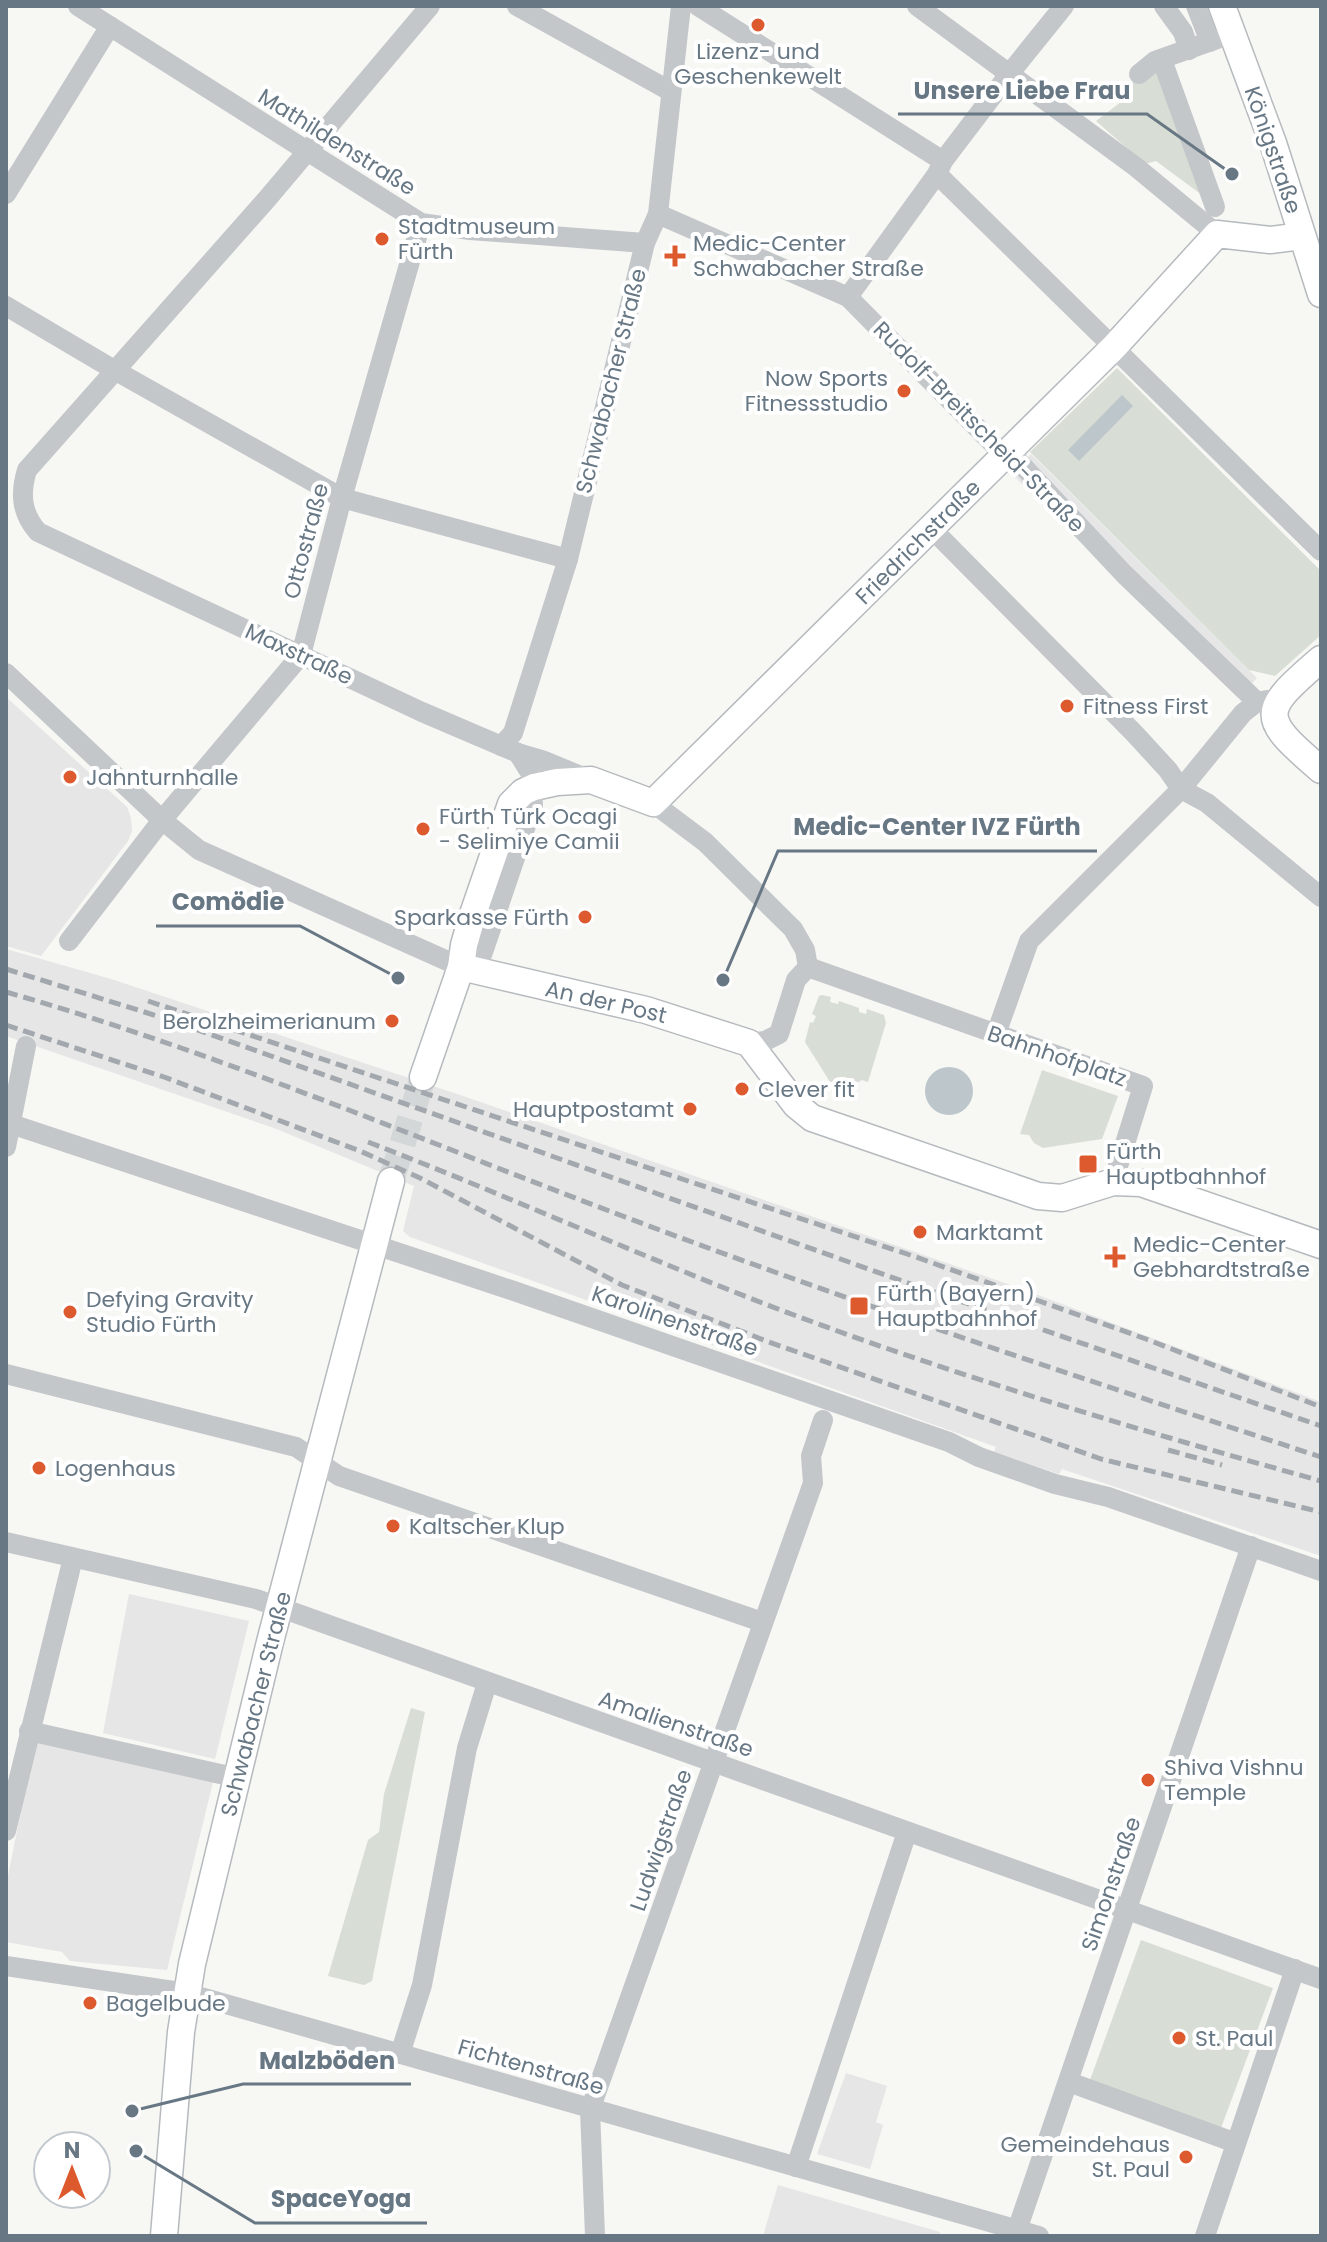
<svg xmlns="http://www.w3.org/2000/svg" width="1327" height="2242" viewBox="0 0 1327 2242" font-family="Poppins,sans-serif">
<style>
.built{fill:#e5e6e5}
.green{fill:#d8ded5}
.water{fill:#bcc6cb}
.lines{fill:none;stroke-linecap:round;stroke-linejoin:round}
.major-tunnel{stroke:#d3d7d8;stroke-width:26;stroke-dasharray:26 13;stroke-linecap:butt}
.major-casing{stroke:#b6babe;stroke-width:29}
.minor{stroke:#c3c7ca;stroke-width:20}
.major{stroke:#fff;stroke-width:26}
.rail{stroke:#a2a8ad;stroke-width:5;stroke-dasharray:12 6;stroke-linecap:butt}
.poi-dot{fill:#dd592e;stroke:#fff;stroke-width:3}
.labels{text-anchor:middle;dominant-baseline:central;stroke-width:8;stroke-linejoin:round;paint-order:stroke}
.poi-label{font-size:22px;fill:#677784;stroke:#fff;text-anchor:start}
.street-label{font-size:22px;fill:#677784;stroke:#fff}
.leader{fill:none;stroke:#677784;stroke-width:3}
.callout-dot{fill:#677784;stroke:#fff;stroke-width:3}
.callout-label{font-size:24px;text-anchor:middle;font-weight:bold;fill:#677784;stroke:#fff;stroke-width:8;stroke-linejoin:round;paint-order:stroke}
</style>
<rect width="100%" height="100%" fill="#f7f7f4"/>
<!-- built -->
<g class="built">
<path d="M 1031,454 L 1257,678 L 1238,698 L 1012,474 Z"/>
<path d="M 6,697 L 127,807 L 131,818 L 132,831 L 128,841 L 41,956 L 6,946 Z"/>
<path d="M 6,949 L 111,979 L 466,1097 L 1025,1290 L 1321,1402 L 1321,1556 L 1062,1469 L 1059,1474 L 994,1452 L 996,1447 L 410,1237 L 403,1231 L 414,1186 L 274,1128 L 6,1036 Z"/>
<path d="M 129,1594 L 249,1621 L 215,1759 L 103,1733 Z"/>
<path d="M 35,1741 L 213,1782 L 167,1970 L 70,1961 L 62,1952 L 6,1942 L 6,1886 Z"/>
<path d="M 846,2073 L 887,2086 L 876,2122 L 883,2125 L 870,2169 L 817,2154 Z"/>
<path d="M 778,2185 L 940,2232 L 939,2236 L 763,2236 Z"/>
</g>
<!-- green -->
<g class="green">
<path d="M 1157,64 L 1206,198 L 1156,161 L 1145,164 L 1096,121 L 1130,95 L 1128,85 Z"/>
<path d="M 1117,368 L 1321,571 L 1321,635 L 1275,676 L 1249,670 L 1030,452 Z"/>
<path d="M 822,995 L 831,997 L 830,1002 L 838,1004 L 839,1001 L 859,1008 L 859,1012 L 866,1014 L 867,1009 L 884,1015 L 886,1023 L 868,1082 L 862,1080 L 848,1088 L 830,1082 L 805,1042 L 810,1022 L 813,1023 L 816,1016 L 812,1014 L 819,996 Z"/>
<path d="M 1042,1070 L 1118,1096 L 1102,1139 L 1043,1148 L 1034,1143 L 1029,1135 L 1020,1134 Z"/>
<path d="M 411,1708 L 425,1712 L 372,1981 L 364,1985 L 328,1976 L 368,1840 L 379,1832 L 384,1794 Z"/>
<path d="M 1141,1940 L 1273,1988 L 1221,2128 L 1090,2080 Z"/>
</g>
<!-- water -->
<g class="water">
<path d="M 1122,395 L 1133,406 L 1079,461 L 1068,450 Z"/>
<circle cx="949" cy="1091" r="24"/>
</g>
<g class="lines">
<!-- major-tunnel -->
<path class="major-tunnel" d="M 391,1181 L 423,1077"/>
<defs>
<g id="major">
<path d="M 1222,6 L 1273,143 L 1321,294"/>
<path d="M 1321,659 C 1259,712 1259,717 1321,770"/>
<path d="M 461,967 L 646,1010 L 749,1043 L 796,1105 L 812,1118 L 1038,1196 L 1062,1198 L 1113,1182 L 1141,1183 L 1321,1245"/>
<path d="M 423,1077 L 461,967 L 464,945 L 472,917 L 511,804 L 523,792 L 534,787 L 557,782 L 591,780 L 653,803 L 1114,347 L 1217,234 L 1270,240 L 1302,236"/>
<path d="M 164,2236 L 181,2032 L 192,1964 L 270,1642 L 391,1181"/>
</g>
</defs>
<!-- major casing -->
<use href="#major" class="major-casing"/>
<!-- minor -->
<g class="minor">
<path d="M 78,6 L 421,223 L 470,230 L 645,243"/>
<path d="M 430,6 L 267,199 L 27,470 C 20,493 21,513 38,532 L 422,712 L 518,753 L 542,760 L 588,779"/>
<path d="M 517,6 L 670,91"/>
<path d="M 698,6 L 943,161"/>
<path d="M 917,6 L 1136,167 L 1217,234"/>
<path d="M 1164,6 L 1183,32 L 1189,50"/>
<path d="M 1196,6 L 1210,42"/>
<path d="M 1162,60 L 1215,207"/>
<path d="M 1139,74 L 1155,61 L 1217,39"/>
<path d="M 937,174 L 1321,551"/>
<path d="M 6,194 L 110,26"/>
<path d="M 658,214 L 848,297 L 1005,456 L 1018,461 L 1124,574 L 1257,702"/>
<path d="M 848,297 L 937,174 L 943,161 L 1010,73 L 1064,6"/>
<path d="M 6,306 L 116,371 L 342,498 L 568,559"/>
<path d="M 931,528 L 1134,733 L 1168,770 L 1181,789"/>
<path d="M 6,673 L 162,820 L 199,850 L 461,967 L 482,955 L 533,805 L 531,774 L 518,753"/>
<path d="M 501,746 L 513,733 L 568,559 L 645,243 L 658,214 L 681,6"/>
<path d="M 1181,789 L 1207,803 L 1321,897"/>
<path d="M 653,803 L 705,842 L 793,929 L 805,950 L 808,967"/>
<path d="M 69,941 L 162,820 L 301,655 L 342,498 L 421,223"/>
<path d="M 808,967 L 1143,1086 L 1113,1182"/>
<path d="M 996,1034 L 1029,941 L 1181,789 L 1243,713 L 1257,702 L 1267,700"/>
<path d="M 749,1043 L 765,1041 L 779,1034 L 796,980 L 808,967"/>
<path d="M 11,1124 L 514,1291 L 949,1442 L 979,1457 L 1055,1484 L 1108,1497 L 1321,1571"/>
<path d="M 6,1147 L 26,1046"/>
<path d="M 6,1374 L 296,1447 L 339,1476 L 762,1622"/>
<path d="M 6,1542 L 256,1599 L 1321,1979"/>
<path d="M 29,1731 L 238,1778"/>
<path d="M 6,1831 L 73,1558"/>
<path d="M 6,1966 L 187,1993 L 1039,2236"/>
<path d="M 400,2054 L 422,1985 L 467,1748 L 487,1683"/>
<path d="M 1069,2082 L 1236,2143"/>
<path d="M 796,2167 L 907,1832"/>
<path d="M 595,2236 L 590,2110 L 813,1483 L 811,1456 L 823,1420"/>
<path d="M 1015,2236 L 1251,1546"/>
<path d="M 1205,2236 L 1295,1969"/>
</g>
<!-- major -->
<use href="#major" class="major"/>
<!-- rail -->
<g class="rail">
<path d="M 6,969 L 170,1020 L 905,1282 L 1321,1426"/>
<path d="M 6,992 C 213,1051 411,1136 612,1212 C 846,1301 1084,1379 1321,1457"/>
<path d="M 148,1001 L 913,1256 L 1146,1339 L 1321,1407"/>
<path d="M 6,1025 L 164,1077 L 360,1151 L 420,1178 L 622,1285 L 769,1342 L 1101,1459 L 1321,1512"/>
<path d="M 368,1142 C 506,1195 640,1256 778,1309 C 955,1376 1138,1430 1321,1481"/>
<path d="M 1168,1450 L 1222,1465"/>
</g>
</g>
<!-- markers -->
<g class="poi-dot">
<circle cx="758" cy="25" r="8"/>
<circle cx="382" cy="239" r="8"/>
<path d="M671 244h8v8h8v8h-8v8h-8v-8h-8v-8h8z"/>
<circle cx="904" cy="391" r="8"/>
<circle cx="1067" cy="706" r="8"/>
<circle cx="70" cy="777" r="8"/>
<circle cx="423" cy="829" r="8"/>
<circle cx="585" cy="917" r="8"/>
<circle cx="392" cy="1021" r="8"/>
<circle cx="742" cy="1089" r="8"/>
<circle cx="690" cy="1109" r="8"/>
<rect x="1078" y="1154" width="20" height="20" rx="4"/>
<circle cx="920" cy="1232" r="8"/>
<path d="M1111 1245h8v8h8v8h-8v8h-8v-8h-8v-8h8z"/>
<rect x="849" y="1296" width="20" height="20" rx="4"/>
<circle cx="70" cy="1312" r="8"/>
<circle cx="39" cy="1468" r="8"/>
<circle cx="393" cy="1526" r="8"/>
<circle cx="1148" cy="1780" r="8"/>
<circle cx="90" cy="2003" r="8"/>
<circle cx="1179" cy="2038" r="8"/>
<circle cx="1186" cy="2157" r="8"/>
</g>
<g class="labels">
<!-- poi labels -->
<g class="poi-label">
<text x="758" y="51" text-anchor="middle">Lizenz- und<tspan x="758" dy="25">Geschenkewelt</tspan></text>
<text x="398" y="226">Stadtmuseum<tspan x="398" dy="25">Fürth</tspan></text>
<text x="693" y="243">Medic-Center<tspan x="693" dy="25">Schwabacher Straße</tspan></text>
<text x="888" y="378" text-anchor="end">Now Sports<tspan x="888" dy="25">Fitnessstudio</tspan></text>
<text x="1083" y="706">Fitness First</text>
<text x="86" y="777">Jahnturnhalle</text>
<text x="439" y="816">Fürth Türk Ocagi<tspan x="439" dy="25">- Selimiye Camii</tspan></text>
<text x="569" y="917" text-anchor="end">Sparkasse Fürth</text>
<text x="376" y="1021" text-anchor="end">Berolzheimerianum</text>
<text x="758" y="1089">Clever fit</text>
<text x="674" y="1109" text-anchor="end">Hauptpostamt</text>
<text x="1106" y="1151">Fürth<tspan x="1106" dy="25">Hauptbahnhof</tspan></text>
<text x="936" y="1232">Marktamt</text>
<text x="1133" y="1244">Medic-Center<tspan x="1133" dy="25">Gebhardtstraße</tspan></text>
<text x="877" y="1293">Fürth (Bayern)<tspan x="877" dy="25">Hauptbahnhof</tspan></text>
<text x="86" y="1299">Defying Gravity<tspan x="86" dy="25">Studio Fürth</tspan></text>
<text x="55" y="1468">Logenhaus</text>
<text x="409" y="1526">Kaltscher Klup</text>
<text x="1164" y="1767">Shiva Vishnu<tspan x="1164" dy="25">Temple</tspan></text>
<text x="106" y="2003">Bagelbude</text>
<text x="1195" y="2038">St. Paul</text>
<text x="1170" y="2144" text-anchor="end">Gemeindehaus<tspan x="1170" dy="25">St. Paul</tspan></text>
</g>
<!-- street labels -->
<g class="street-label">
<text transform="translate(337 142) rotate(32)">Mathildenstraße</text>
<text transform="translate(1273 150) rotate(71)">Königstraße</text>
<text transform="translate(611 381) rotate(-76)">Schwabacher Straße</text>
<text transform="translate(979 427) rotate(45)">Rudolf-Breitscheid-Straße</text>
<text transform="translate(306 541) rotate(-75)">Ottostraße</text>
<text transform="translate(918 542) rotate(-45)">Friedrichstraße</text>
<text transform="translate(299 654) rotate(25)">Maxstraße</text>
<text transform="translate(606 1002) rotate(13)">An der Post</text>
<text transform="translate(1057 1056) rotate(19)">Bahnhofplatz</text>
<text transform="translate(675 1321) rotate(19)">Karolinenstraße</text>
<text transform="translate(256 1704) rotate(-76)">Schwabacher Straße</text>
<text transform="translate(676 1724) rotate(19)">Amalienstraße</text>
<text transform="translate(661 1840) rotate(-71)">Ludwigstraße</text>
<text transform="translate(1111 1884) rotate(-71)">Simonstraße</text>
<text transform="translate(531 2067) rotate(16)">Fichtenstraße</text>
</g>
</g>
<!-- callouts -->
<path class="leader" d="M1232 174L1147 114H898M723 980L778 851H1097M398 978L300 926H156M132 2111L243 2084H411M136 2151L255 2223H427"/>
<g class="callout-dot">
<circle cx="1232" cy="174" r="8"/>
<circle cx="723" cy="980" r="8"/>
<circle cx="398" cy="978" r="8"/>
<circle cx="132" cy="2111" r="8"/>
<circle cx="136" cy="2151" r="8"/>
</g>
<g class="callout-label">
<text x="1022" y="99">Unsere Liebe Frau</text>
<text x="937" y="835">Medic-Center IVZ Fürth</text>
<text x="228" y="910">Comödie</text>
<text x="327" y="2069">Malzböden</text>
<text x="341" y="2207">SpaceYoga</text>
</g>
<!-- border -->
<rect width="1327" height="2242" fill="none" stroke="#677784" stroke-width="16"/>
<!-- north arrow -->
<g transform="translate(72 2170)"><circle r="38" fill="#ffffff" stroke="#c2c9ce" stroke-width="2"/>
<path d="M0-6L14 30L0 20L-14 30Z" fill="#dd592e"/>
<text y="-12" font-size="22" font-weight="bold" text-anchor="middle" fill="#677784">N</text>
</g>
</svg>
